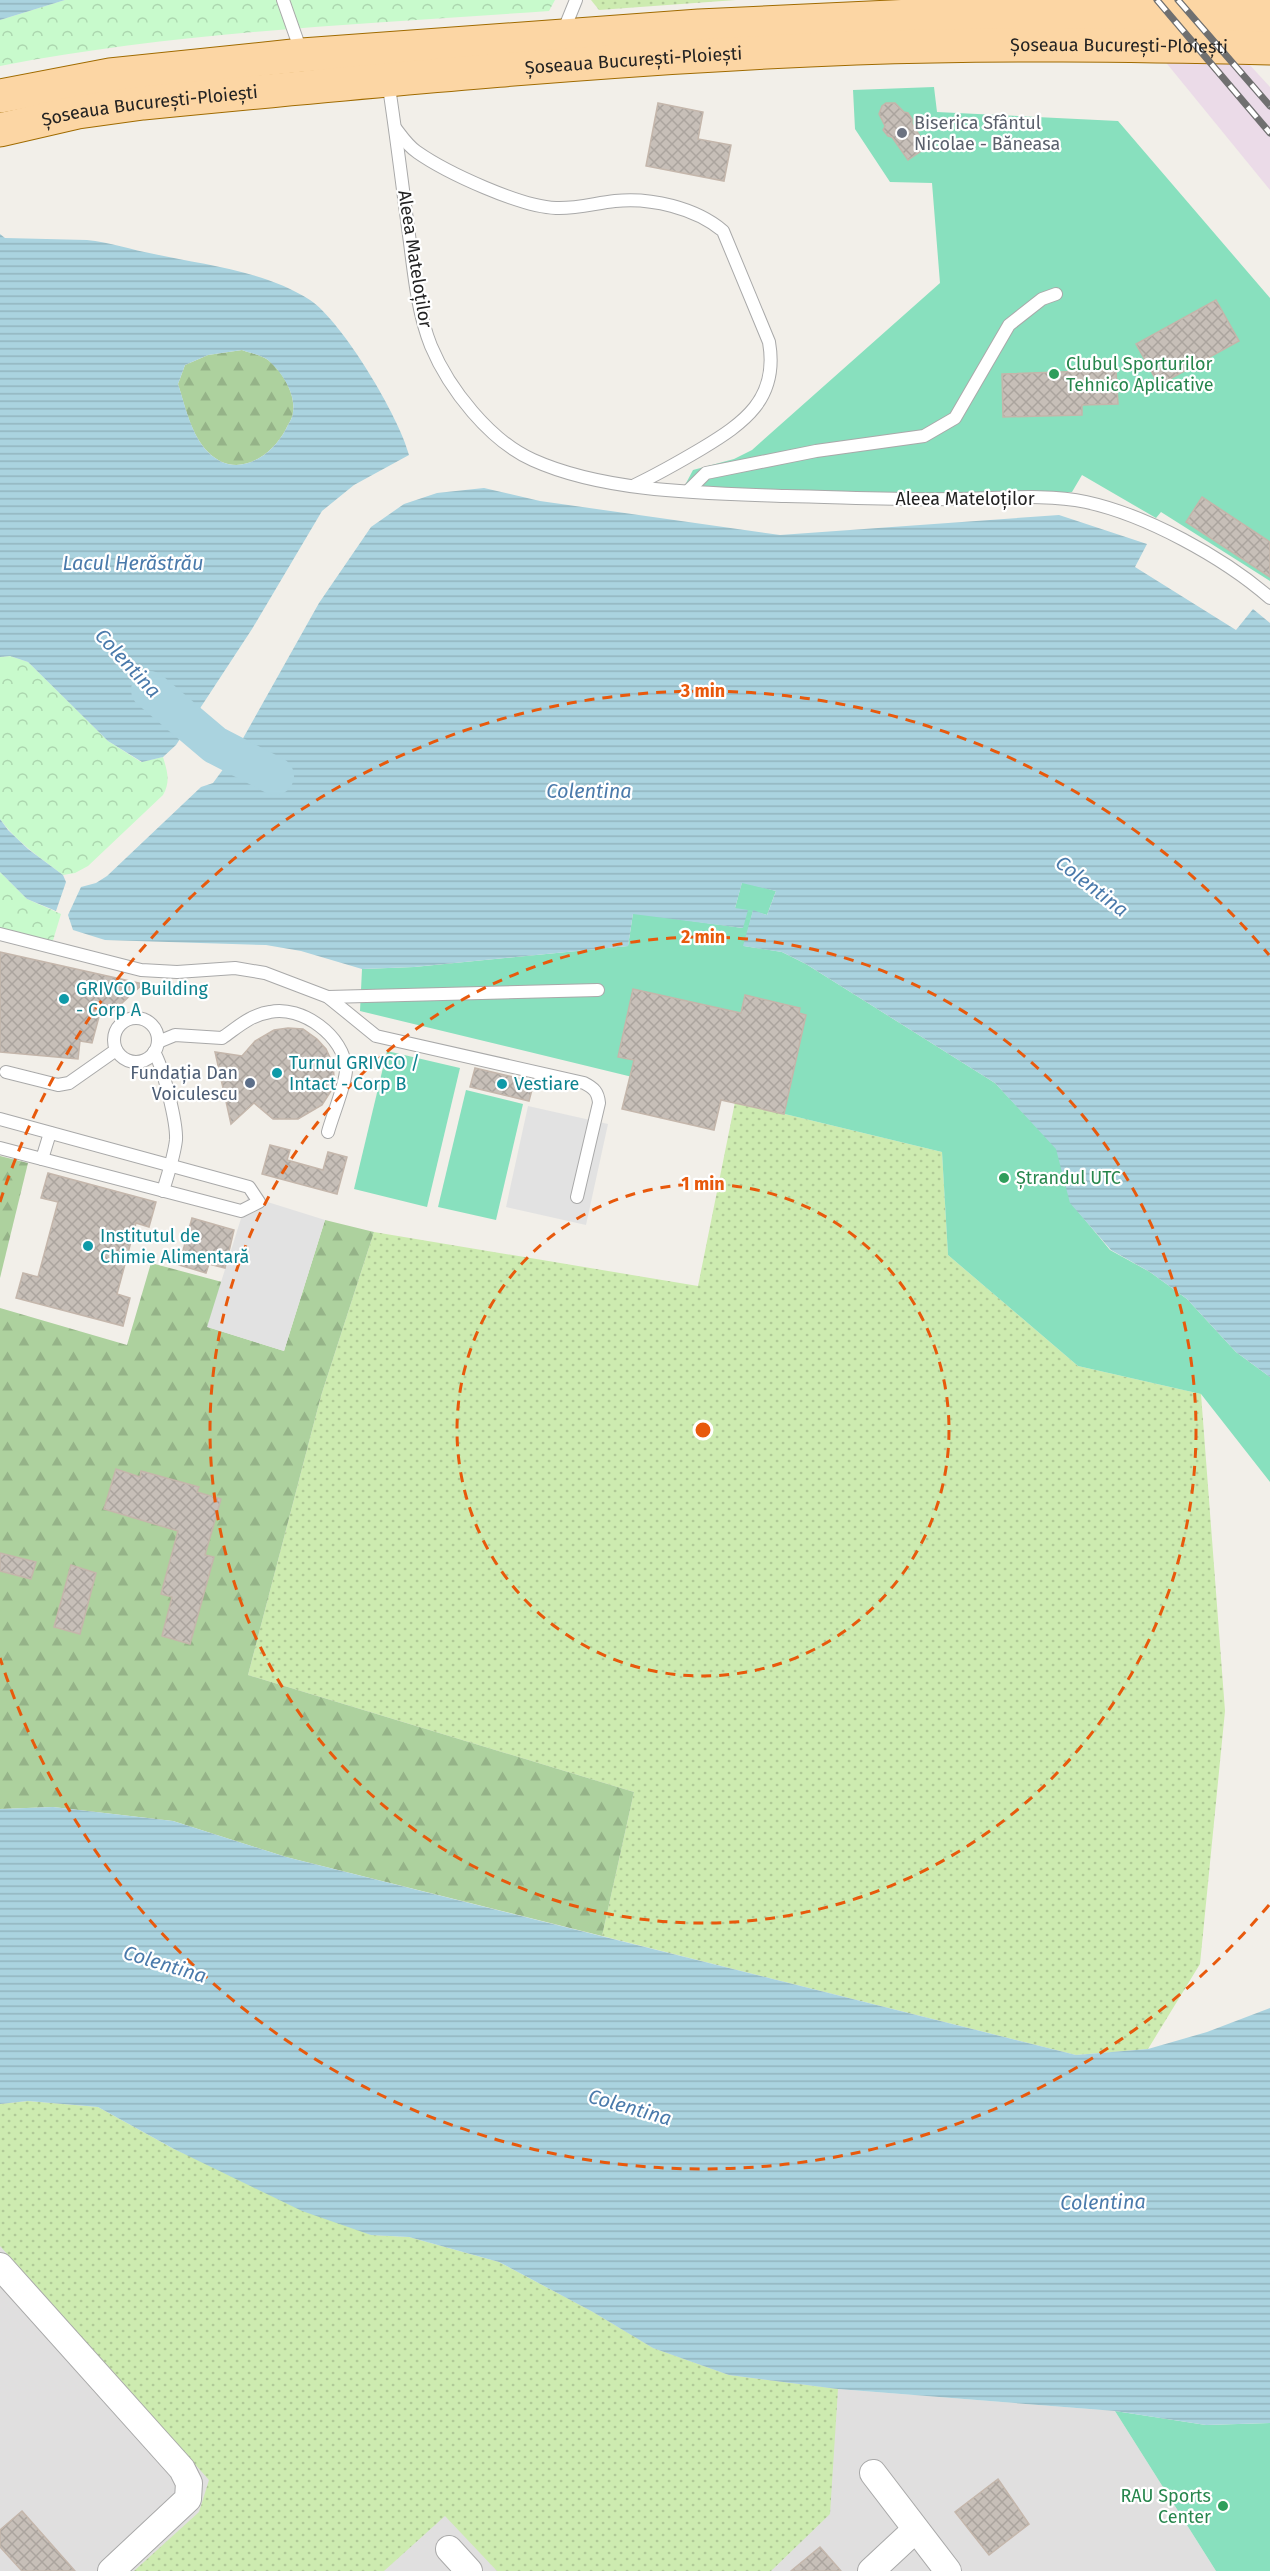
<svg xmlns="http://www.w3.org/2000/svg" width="1270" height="2571" viewBox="0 0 1270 2571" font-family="'Fira Sans',sans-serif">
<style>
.residential{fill:#e0dfdf}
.industrial{fill:#ebdbe8}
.grass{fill:url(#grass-dots)}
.forest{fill:url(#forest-firs)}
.park{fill:url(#park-crowns)}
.pitch{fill:#88e0be}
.parking{fill:#e2e2e2}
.water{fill:url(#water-rules);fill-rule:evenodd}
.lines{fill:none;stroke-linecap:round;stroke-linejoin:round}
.river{stroke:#aad3df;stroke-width:38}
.building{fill:url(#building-cross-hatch);stroke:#c4b6ab;stroke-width:1.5}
.service-casing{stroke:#a9a9a9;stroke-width:14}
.minor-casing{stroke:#a9a9a9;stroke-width:28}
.primary-casing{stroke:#a06b00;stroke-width:35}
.service{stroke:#fff;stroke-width:12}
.minor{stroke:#fff;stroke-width:26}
.primary{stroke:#fcd6a4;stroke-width:33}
.rail-casing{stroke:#707070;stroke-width:7}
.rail{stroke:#fff;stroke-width:4.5;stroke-dasharray:14;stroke-linecap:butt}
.ring{fill:none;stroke:#e8590c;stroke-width:3;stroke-dasharray:10 8}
.worship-dot{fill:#6b7280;stroke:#fff;stroke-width:2}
.leisure-dot{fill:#2e9e5b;stroke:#fff;stroke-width:2}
.culture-dot{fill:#0f9aa8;stroke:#fff;stroke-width:2}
.service-dot{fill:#5c6f8a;stroke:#fff;stroke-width:2}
.labels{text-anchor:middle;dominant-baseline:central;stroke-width:4.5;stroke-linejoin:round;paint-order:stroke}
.street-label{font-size:18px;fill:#222;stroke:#fff}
.worship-label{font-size:18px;fill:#5b616d;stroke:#fff;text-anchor:start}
.leisure-label{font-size:18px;fill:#27864d;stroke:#fff;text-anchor:start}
.culture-label{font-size:18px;fill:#0d838f;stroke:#fff;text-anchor:start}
.service-label{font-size:18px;fill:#4e5e75;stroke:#fff;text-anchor:end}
.water-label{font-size:20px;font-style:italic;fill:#4a7aab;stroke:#fff}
.centre{fill:#e8590c;stroke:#fff;stroke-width:3}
.ring-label{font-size:18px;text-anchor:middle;font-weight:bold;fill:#e8590c;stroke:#fff;stroke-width:4.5;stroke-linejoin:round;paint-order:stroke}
</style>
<defs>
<pattern id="grass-dots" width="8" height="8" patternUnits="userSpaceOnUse" patternTransform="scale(1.5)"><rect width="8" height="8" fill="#cdebb0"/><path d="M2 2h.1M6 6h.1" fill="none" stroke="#b0c997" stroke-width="1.8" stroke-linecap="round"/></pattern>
<pattern id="forest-firs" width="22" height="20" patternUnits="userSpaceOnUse" patternTransform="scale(1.5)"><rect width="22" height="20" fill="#add19e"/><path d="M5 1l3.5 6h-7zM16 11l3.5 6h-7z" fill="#95b388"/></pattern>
<pattern id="park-crowns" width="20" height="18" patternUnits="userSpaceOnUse" patternTransform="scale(1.5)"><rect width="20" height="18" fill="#c8facc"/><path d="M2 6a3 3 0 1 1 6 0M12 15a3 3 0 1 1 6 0" fill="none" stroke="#acd6af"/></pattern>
<pattern id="water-rules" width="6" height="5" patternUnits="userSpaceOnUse" patternTransform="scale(1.5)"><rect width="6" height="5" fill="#aad3df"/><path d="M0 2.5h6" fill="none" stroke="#92b5bf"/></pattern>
<pattern id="building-cross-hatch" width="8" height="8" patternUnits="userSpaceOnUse" patternTransform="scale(1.5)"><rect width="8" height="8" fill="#c7bfb8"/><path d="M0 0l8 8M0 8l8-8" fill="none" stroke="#aba49e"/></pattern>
</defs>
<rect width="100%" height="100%" fill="#f2efe9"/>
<!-- residential -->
<path class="residential" d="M 0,2104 L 838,2389 L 1115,2411 L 1216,2571 L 0,2571 Z"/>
<!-- industrial -->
<path class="industrial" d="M 1115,0 L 1190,0 L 1270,87 L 1270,190 Z"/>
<!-- grass -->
<g class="grass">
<path d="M 591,0 L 736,0 L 599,10 Z"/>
<path d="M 735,1102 L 942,1152 L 948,1255 L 1078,1366 L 1201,1394 L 1225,1711 L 1200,1964 L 1148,2049 L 1076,2055 L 602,1936 L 634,1792 L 248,1675 L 321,1396 L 374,1232 L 698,1286 Z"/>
<path d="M 28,2101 L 98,2107 L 174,2149 L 371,2235 L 409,2237 L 499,2262 L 593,2312 L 653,2348 L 729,2375 L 838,2389 L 830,2514 L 771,2571 L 497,2571 L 445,2516 L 384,2571 L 134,2571 L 199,2512 L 209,2480 L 0,2246 L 0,2104 Z"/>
</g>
<!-- forest -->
<g class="forest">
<path d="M 242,350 C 250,353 261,355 268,360 C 282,371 296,394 293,412 C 293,418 288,424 286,429 C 271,458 235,480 208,452 C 191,435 185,406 178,384 L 185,365 L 208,355 Z"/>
<path d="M 0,1156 L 28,1163 L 0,1278 Z"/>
<path d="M 325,1220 L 374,1232 L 321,1396 L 248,1675 L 634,1792 L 602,1936 L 286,1857 L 173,1821 L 53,1807 L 0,1809 L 0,1308 L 127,1345 L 151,1263 L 222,1282 L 208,1327 L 284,1351 Z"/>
</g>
<!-- park -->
<g class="park">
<path d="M 65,0 L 555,0 L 549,11 C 366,24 181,31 0,66 L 0,20 Z"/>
<path d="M 10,656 L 28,662 L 108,741 L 141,762 L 163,757 C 167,771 171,781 163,795 L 88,866 L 75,873 L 63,875 C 41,858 16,842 0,819 L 0,657 Z"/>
<path d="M 0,872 L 27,899 L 61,914 L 51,947 L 0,934 Z"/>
</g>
<!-- pitch -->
<g class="pitch">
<path d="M 934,87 L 937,112 L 1118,121 L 1270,298 L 1270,581 L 1161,512 L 1156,518 L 1082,475 L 1072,492 L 917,495 L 684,487 L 693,470 L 734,459 L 752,450 L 940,283 L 932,183 L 890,182 L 855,129 L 853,90 Z"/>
<path d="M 742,882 L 776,891 L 767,915 L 753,911 L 744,946 L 782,952 L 806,964 L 995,1083 L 1057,1149 L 1071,1203 L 1110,1250 L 1150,1272 L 1187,1299 L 1236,1352 L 1270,1377 L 1270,1482 L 1201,1394 L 1078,1366 L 948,1255 L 942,1152 L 360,1011 L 362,969 L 414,967 L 628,946 L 633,913 L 743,928 L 735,908 Z"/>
<path d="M 387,1051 L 460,1068 L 427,1207 L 354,1189 Z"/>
<path d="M 466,1090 L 523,1104 L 496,1220 L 438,1207 Z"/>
<path d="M 1115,2411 L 1206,2425 L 1270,2423 L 1270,2571 L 1216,2571 Z"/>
</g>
<!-- parking -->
<g class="parking">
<path d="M 528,1106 L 608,1124 L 586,1225 L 506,1207 Z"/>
<path d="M 248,1196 L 325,1220 L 284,1351 L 207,1327 Z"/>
</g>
<!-- water -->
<g class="water">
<path d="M 0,0 L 65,0 L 0,20 Z"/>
<path d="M 0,234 L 5,238 C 33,239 60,239 87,240 C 109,242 132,250 154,254 C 205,265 265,271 310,300 C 342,321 400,418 409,455 L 354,485 L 322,511 L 252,629 L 176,745 L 163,757 L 142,762 L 108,741 L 28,662 L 10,656 L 0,657 ZM 242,350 C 250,353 261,355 268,360 C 282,372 296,394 293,412 C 293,418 288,424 286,429 C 271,458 235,480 208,452 C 191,435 185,405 178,384 L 185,365 L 208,355 Z"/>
<path d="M 484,488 L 540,501 L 780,535 L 1059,515 L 1147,544 L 1135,567 L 1236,630 L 1253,609 L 1270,623 L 1270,1377 L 1236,1352 L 1187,1299 L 1150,1272 L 1111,1250 L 1070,1203 L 1056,1149 L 995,1083 L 806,964 L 782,952 L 743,946 L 753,910 L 767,915 L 776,891 L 742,883 L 735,908 L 748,910 L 743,928 L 633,914 L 628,946 L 414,967 L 362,969 L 301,951 L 266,945 L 105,940 L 73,930 L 68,915 L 81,887 L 96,883 L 107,876 L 201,787 L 213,783 L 224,768 L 222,763 L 232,748 L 237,749 L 319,603 L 371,527 L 404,504 L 437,493 Z"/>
<path d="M 0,819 L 8,830 L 28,849 L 63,875 L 66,882 L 56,911 L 27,899 L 0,872 Z"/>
<path d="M 53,1807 L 173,1821 L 286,1857 L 1076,2055 L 1148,2049 L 1207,2032 L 1270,2008 L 1270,2423 L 1206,2425 L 1115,2411 L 838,2389 L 729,2375 L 653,2348 L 593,2312 L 499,2262 L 409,2237 L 371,2235 L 302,2211 L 174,2149 L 98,2107 L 28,2101 L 0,2104 L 0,1809 Z"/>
</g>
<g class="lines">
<!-- river -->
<path class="river" d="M 150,690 L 215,745 L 275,776"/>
</g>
<!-- building -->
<g class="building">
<path d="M 658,103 L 703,112 L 698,139 L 731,145 L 724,181 L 646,166 Z"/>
<path d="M 886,103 L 895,103 L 904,112 L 908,113 L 912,119 L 912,124 L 927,147 L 908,160 L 892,137 L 888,136 L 883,130 L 885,126 L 879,114 L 882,106 Z"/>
<path d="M 1216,300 L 1239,341 L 1159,385 L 1136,344 Z"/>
<path d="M 1116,370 L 1118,404 L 1082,405 L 1082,415 L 1003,417 L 1002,374 Z"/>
<path d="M 1202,497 L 1270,542 L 1270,577 L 1186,522 Z"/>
<path d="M 0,952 L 143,984 L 111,1013 L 100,1013 L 92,1043 L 80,1041 L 78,1059 L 0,1052 Z"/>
<path d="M 633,989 L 741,1013 L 745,995 L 800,1008 L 799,1013 L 806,1015 L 784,1114 L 721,1100 L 714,1130 L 622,1109 L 634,1060 L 618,1057 Z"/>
<path d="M 288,1028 L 303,1029 L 317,1039 L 326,1049 L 333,1064 L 334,1077 L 331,1091 L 322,1105 L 298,1119 L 273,1119 L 254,1103 L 231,1124 L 215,1052 L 242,1056 L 255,1041 L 274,1030 Z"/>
<path d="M 475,1068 L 534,1082 L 529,1101 L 470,1087 Z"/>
<path d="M 270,1145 L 290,1150 L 287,1160 L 323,1170 L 328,1152 L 347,1157 L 337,1194 L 262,1174 Z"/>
<path d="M 48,1173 L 156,1202 L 149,1227 L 136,1223 L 117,1294 L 130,1298 L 123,1326 L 16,1298 L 23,1273 L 38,1277 L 58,1202 L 41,1198 Z"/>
<path d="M 192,1218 L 234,1230 L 225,1268 L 209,1264 L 206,1273 L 179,1265 Z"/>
<path d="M 116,1469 L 140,1477 L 141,1471 L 181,1482 L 199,1487 L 197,1492 L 221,1499 L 205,1555 L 214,1557 L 190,1644 L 162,1636 L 172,1597 L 161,1594 L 178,1531 L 104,1509 Z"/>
<path d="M 0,1553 L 36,1562 L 31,1579 L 0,1571 Z"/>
<path d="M 71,1565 L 96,1573 L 80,1634 L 54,1627 Z"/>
<path d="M 998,2479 L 1029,2524 L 989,2555 L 955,2512 Z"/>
<path d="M 22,2511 L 75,2571 L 22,2571 L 0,2547 L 0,2530 Z"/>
<path d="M 820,2547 L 841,2571 L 791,2571 Z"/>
</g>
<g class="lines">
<defs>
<g id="service">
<path d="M 283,0 L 302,54"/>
<path d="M 563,32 L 576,0"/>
<path d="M 388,81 C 396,132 402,184 409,235 C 414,272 417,311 431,346 C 449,389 490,441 533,460 C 606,493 707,493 786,496 C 842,497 898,500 954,499 C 995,499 1046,493 1086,502 C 1146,515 1223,557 1270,598"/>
<path d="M 396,129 C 402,137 408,146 417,152 C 447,173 521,207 556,208 C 576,209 596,203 615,201 C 650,197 696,208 723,231 L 769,342 C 779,399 744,423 701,449 C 679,462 658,474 635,485"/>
<path d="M 688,491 L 706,473 L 816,451 L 924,436 L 955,418 L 1009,325 L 1042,299 L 1056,294"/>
<path d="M 0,934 L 141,970 L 177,972 L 235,968 L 265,973 L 328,997 L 376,1036 L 584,1083 C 594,1088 598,1092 599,1103 L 577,1197"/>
<path d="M 328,997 L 598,990"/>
<circle cx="136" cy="1040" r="22"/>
<path d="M 158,1042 L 175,1035 L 222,1038 C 238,1027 250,1015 270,1012 C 301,1005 345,1036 346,1070 C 346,1083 332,1117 328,1132"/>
<path d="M 154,1052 C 163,1067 177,1122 176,1140 C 174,1157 168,1174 163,1191"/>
<path d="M 6,1072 L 58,1085 L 69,1083 L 116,1050"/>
<path d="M 0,1119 L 249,1187 L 259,1202 L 241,1211 L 0,1148"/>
<path d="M 42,1159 L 50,1133"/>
</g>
<g id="minor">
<path d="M 0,2266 L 182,2469 L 189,2483 L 188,2499 L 111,2571"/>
<path d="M 873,2473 L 948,2571"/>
<path d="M 449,2549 L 469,2571"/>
<path d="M 871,2571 L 915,2530"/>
</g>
<g id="primary">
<path d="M 0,96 L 110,75 L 302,55 L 699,26 L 912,16 L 1270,16"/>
<path id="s1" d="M 0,130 L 78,112 L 143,103 C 380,80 617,57 856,48 C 994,43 1132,45 1270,48"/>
</g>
</defs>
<!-- service casing -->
<use href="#service" class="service-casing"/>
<!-- minor casing -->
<use href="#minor" class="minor-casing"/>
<!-- primary casing -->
<use href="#primary" class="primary-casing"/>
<!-- service -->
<use href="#service" class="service"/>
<!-- minor -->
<use href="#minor" class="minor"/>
<!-- primary -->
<use href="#primary" class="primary"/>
<defs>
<g id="rail">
<path d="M 1157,0 L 1270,133"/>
<path d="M 1178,0 L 1270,106"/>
</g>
</defs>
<!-- rail casing -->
<use href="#rail" class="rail-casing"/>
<!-- rail -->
<use href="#rail" class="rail"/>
</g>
<!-- distance rings -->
<g class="ring">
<circle cx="703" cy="1430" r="246"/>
<circle cx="703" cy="1430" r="493"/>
<path d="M1269 1905A739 739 0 0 1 0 1658M0 1202A739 739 0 0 1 1269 955"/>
</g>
<!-- markers -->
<circle class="worship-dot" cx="902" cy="133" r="6"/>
<g class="leisure-dot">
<circle cx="1054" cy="374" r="6"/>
<circle cx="1004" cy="1178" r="6"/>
<circle cx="1223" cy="2506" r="6"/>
</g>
<g class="culture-dot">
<circle cx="64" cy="999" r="6"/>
<circle cx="277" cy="1073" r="6"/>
<circle cx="502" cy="1084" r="6"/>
<circle cx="88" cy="1246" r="6"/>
</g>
<circle class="service-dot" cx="250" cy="1083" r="6"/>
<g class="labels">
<!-- street labels -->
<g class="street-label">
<text stroke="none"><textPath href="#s1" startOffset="1124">Șoseaua București-Ploiești</textPath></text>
<text stroke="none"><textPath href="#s1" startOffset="638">Șoseaua București-Ploiești</textPath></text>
<text stroke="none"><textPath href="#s1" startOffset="152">Șoseaua București-Ploiești</textPath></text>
<text transform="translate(415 259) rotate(81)">Aleea Mateloților</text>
<text x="965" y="499">Aleea Mateloților</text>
</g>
<!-- worship labels -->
<g class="worship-label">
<text x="914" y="123">Biserica Sfântul<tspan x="914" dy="21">Nicolae - Băneasa</tspan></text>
</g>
<!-- leisure labels -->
<g class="leisure-label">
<text x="1066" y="364">Clubul Sporturilor<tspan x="1066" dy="21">Tehnico Aplicative</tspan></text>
<text x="1016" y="1178">Ștrandul UTC</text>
<text x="1211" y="2496" text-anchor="end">RAU Sports<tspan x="1211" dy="21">Center</tspan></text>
</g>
<!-- culture labels -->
<g class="culture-label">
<text x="76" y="989">GRIVCO Building<tspan x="76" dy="21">- Corp A</tspan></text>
<text x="289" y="1063">Turnul GRIVCO /<tspan x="289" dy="21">Intact - Corp B</tspan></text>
<text x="514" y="1084">Vestiare</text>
<text x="100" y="1236">Institutul de<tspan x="100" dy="21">Chimie Alimentară</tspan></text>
</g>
<!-- service labels -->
<g class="service-label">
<text x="238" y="1073">Fundația Dan<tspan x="238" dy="21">Voiculescu</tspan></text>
</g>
<!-- water labels -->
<g class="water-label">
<text x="133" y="563">Lacul Herăstrău</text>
<text transform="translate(128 663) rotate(47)">Colentina</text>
<text x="589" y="791">Colentina</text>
<text transform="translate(1092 886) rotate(38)">Colentina</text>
<text transform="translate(165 1964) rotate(17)">Colentina</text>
<text transform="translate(630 2107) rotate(16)">Colentina</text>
<text transform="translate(1103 2202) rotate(-1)">Colentina</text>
</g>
</g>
<circle cx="703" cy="1430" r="9" class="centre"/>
<g class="ring-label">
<text x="703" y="697">3 min</text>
<text x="703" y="943">2 min</text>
<text x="703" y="1190">1 min</text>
</g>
</svg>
